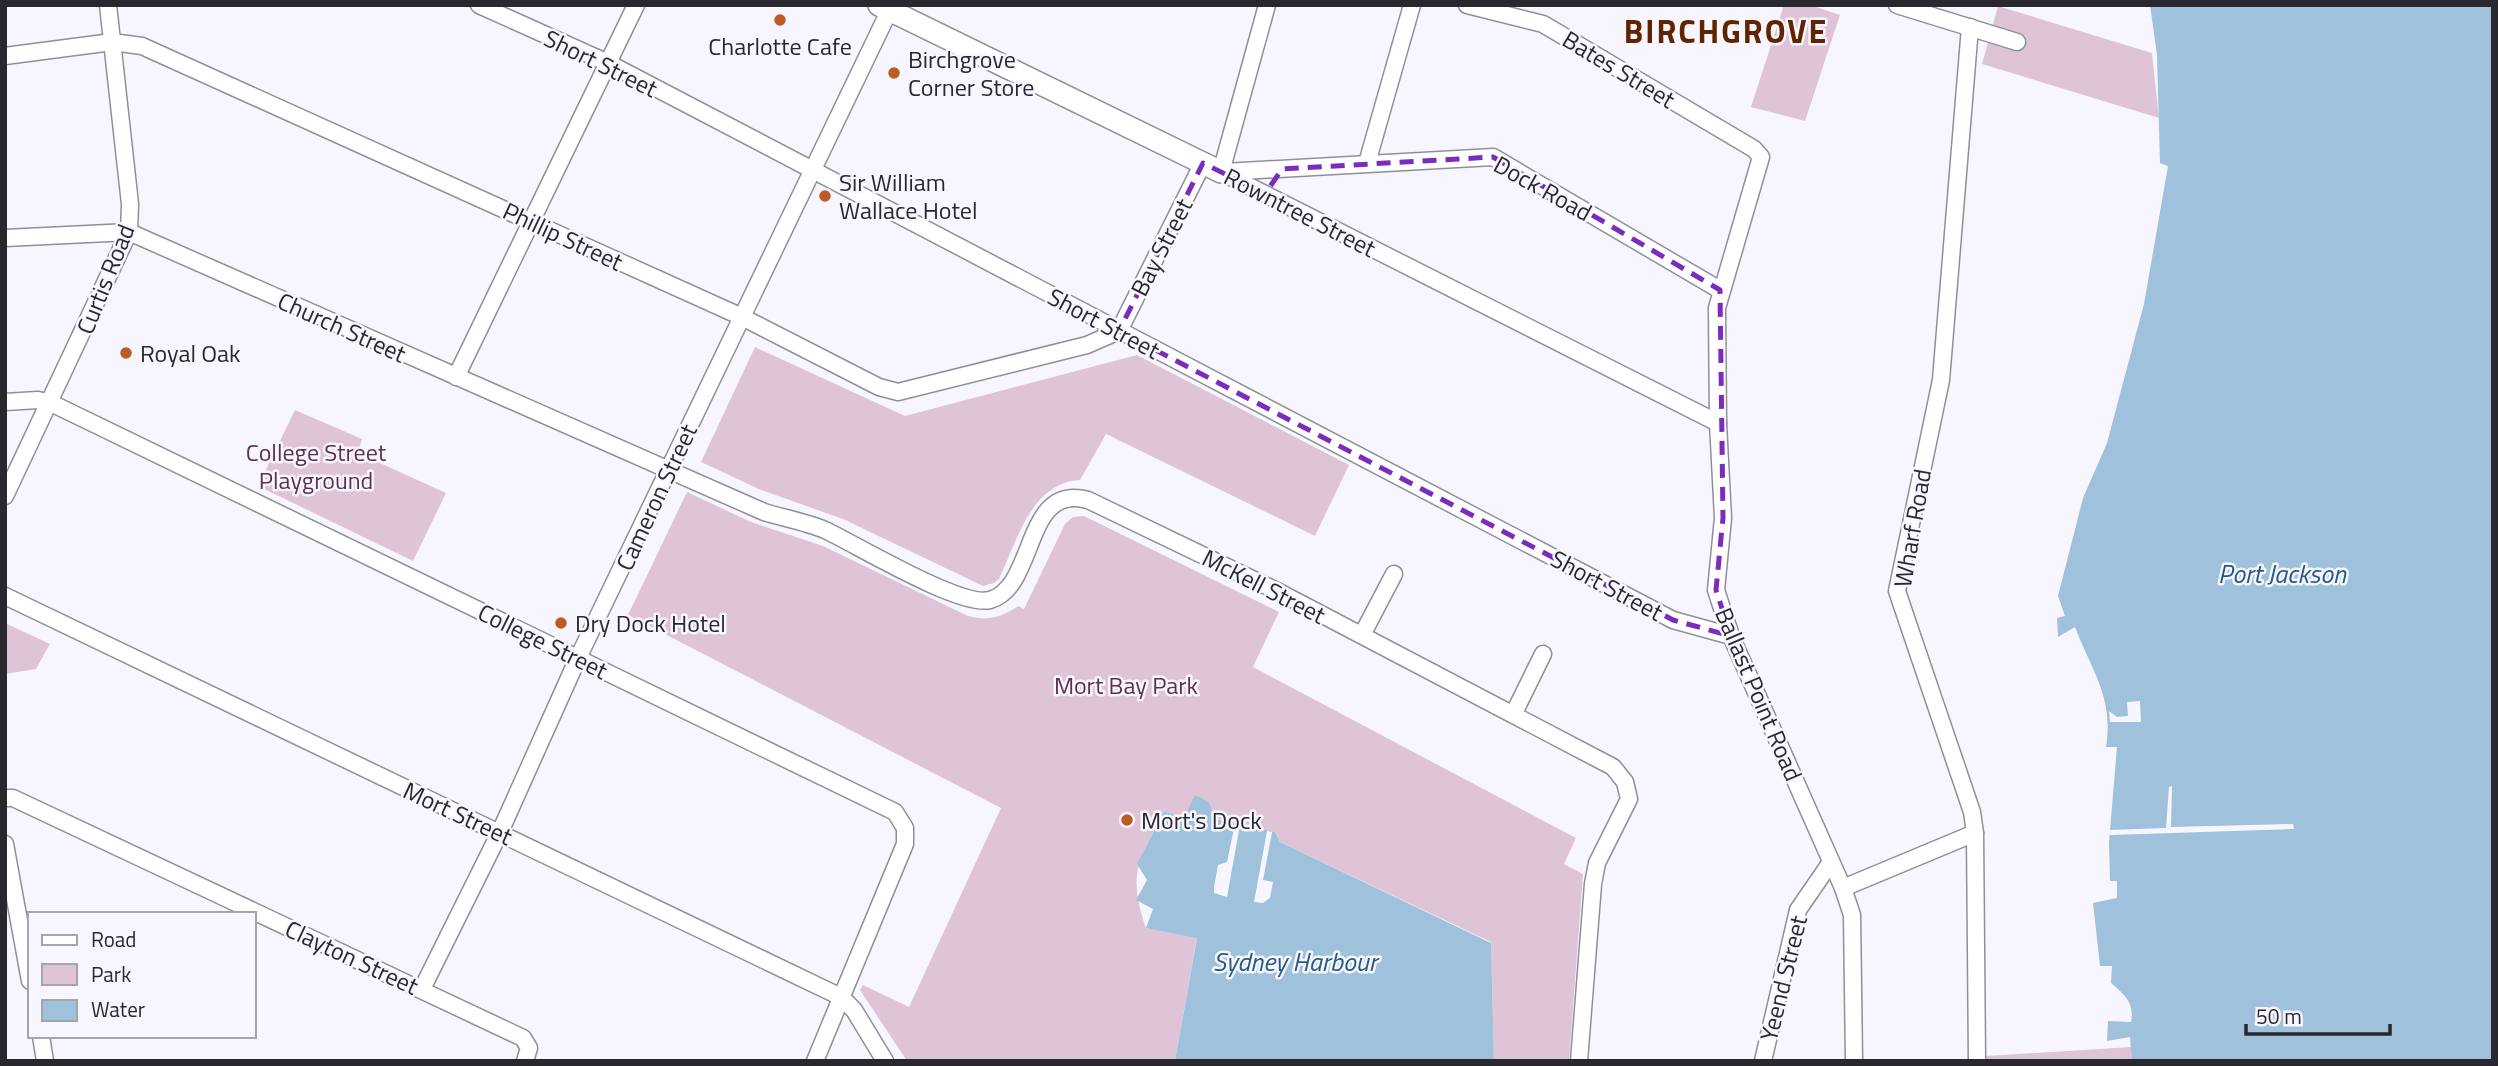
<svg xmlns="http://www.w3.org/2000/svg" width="2498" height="1066" viewBox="0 0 2498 1066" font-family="'Titillium Web',sans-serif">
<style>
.green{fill:#dfc4d7}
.water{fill:#9fc1db}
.pier{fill:#f7f6ff}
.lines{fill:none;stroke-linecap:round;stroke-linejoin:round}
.minor-casing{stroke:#8f8f9c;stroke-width:19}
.tertiary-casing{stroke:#8f8f9c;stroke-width:24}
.minor{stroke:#fff;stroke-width:16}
.tertiary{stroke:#fff;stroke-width:21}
.marked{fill:none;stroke:#7b2cbf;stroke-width:5;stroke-dasharray:14 9;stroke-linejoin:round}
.poi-dot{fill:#be5b23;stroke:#f7f6ff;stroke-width:2.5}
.labels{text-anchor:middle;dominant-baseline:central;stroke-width:5;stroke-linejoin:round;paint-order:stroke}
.poi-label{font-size:24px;fill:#29282e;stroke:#f7f6ff;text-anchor:start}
.street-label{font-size:24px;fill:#29282e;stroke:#f7f6ff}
.park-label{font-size:24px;fill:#5d3053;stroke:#f7f6ff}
.water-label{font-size:26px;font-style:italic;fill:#265b80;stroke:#f7f6ff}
.district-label{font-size:32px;font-weight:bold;letter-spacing:2px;fill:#612400;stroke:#f7f6ff}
</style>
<rect width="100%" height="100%" fill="#f7f6ff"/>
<!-- green -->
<g class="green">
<path d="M 1784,5 L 1810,5 L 1840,15 L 1805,121 L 1751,107 Z"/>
<path d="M 1998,6 L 2152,53 L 2159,118 L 1982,64 Z"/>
<path d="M 755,347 L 905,416 L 1137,355 L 1349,465 L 1315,536 L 1106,434 L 1080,480 C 1031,483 1017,541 999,579 L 994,583 L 983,586 L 843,519 L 761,490 L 701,462 Z"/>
<path d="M 295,410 L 362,439 L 358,453 L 446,493 L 413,561 L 258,486 Z"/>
<path d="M 687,492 L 751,522 L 823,546 L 968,616 C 989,621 1000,618 1018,606 L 1024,609 L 1065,524 L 1073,517 L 1084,516 L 1279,612 L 1253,667 L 1576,838 L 1564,864 L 1583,874 L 1569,1061 L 1494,1061 L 1491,942 L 1280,842 L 1275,832 L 1216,819 L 1209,802 L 1184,818 L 1164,811 C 1139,860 1127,873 1146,928 L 1197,937 L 1175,1061 L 907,1061 L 860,990 L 863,985 L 909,1007 L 1001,808 L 628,615 Z"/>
<path d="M 5,623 L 50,644 L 36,669 L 5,674 Z"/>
<path d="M 2131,1047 L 2132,1061 L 1986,1061 L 1986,1056 Z"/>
</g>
<!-- water -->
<g class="water">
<path d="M 2150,5 L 2493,5 L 2493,1061 L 2132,1061 L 2130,1037 L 2107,1041 L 2108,1021 L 2131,1022 C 2135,1003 2124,994 2111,983 L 2112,966 L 2100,966 L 2093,903 L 2117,898 L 2117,881 L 2110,881 L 2109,842 L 2117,747 L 2106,747 C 2114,697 2092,672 2075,627 L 2058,637 L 2057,618 L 2065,616 L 2058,596 L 2083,498 L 2107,443 L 2144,304 L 2168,166 L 2160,163 L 2157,55 Z"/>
<path d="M 1195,795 L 1209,802 L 1216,819 L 1275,832 L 1280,842 L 1491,943 L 1494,1061 L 1175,1061 L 1197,938 L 1146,928 L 1153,909 L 1136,900 L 1147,880 L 1137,864 L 1164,811 L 1184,818 Z"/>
</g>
<!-- pier -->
<g class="pier">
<path d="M 2140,701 L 2141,722 L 2110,722 L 2109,711 L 2117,717 L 2128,716 L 2127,702 Z"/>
<path d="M 2172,786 L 2171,827 L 2293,824 L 2294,829 L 2110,835 L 2110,830 L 2166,828 L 2169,787 Z"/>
<path d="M 1235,824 L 1240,825 L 1227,897 L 1214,893 L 1214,887 L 1218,865 L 1227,862 Z"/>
<path d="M 1267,831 L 1272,832 L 1263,880 L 1273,882 L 1270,898 L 1263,903 L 1254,902 Z"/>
</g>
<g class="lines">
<defs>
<g id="minor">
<path d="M 479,5 L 608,63 L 1673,620 L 1731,636"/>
<path d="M 1467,5 L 1543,24 L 1754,149 L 1761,157 L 1717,308 L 1718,423 L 1723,518 L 1716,590 L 1731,636 L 1843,888 L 1852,915 L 1854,1061"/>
<path d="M 1897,5 L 2017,42"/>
<path d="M 1970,27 L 1941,380 L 1897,591 L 1972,812 L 1975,833 L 1977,1061"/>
<path d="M 5,56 L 112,42 L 142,46 L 742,317 L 879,387 L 898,392 L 1087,345 L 1119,331 L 1203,163"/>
<path d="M 1367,163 L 1412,5"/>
<path d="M 1221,172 L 1718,423"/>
<path d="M 1221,172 L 1267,5"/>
<path d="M 1224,172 L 1493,157 L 1720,290"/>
<path d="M 5,238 L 129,232 L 764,512 C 784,518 806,522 825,530 C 857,545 961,608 990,600 C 1037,587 1023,482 1088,500 L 1275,590 L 1613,767 L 1625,782 L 1629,799 L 1597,863 L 1593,884 L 1579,1061"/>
<path d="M 456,377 L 636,5"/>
<path d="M 5,402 L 38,400 L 51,403 L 895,812 L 905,828 L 905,844 L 815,1061"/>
<path d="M 5,496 L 129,232 L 130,204 L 108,5"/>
<path d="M 5,596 L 841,997 L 854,1010 L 885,1061"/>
<path d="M 1362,635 L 1394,574"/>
<path d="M 1514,713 L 1543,654"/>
<path d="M 5,798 L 13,798 L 523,1038 L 529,1048 L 525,1061"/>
<path d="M 5,844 L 30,981"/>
<path d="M 1843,888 L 1975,833"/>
<path d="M 422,989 L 500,832 L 578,658 L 892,5"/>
<path d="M 41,1036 L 45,1061"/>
<path d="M 1763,1061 L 1798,910 L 1831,862"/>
</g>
<path id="tertiary" d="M 879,5 L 1221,172"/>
</defs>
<!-- minor casing -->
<use href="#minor" class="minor-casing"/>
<!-- tertiary casing -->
<use href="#tertiary" class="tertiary-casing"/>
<!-- minor -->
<use href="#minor" class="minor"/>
<!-- tertiary -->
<use href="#tertiary" class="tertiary"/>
</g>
<!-- marked area -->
<path class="marked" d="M 1493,157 L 1720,290 L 1723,518 L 1716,590 L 1731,636 L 1673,620 L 1119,331 L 1203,163 L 1265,194 L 1282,169 Z"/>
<!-- markers -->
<g class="poi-dot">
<circle cx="780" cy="20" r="7"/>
<circle cx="894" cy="73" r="7"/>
<circle cx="825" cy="196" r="7"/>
<circle cx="126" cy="353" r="7"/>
<circle cx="561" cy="623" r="7"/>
<circle cx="1127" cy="820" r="7"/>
</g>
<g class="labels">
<!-- poi labels -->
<g class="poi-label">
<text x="780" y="46" text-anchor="middle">Charlotte Cafe</text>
<text x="908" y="59">Birchgrove<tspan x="908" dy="28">Corner Store</tspan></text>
<text x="839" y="182">Sir William<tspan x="839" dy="28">Wallace Hotel</tspan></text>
<text x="140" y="353">Royal Oak</text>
<text x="575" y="623">Dry Dock Hotel</text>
<text x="1141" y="820">Mort's Dock</text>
</g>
<!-- street labels -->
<g class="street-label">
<text transform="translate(601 63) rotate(26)">Short Street</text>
<text transform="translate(1619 69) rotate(31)">Bates Street</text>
<text transform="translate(1543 188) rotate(29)">Dock Road</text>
<text transform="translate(1300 212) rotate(27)">Rowntree Street</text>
<text transform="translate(563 236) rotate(25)">Phillip Street</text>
<text transform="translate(1161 247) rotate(-63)">Bay Street</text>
<text transform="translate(105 279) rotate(-68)">Curtis Road</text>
<text transform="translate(1104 323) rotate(28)">Short Street</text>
<text transform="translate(342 327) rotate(24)">Church Street</text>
<text transform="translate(656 497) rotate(-65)">Cameron Street</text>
<text transform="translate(1912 528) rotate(-80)">Wharf Road</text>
<text transform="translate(1607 585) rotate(28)">Short Street</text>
<text transform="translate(1264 586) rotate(27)">McKell Street</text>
<text transform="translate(543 641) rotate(26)">College Street</text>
<text transform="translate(1759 694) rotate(67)">Ballast Point Road</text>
<text transform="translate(458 813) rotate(25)">Mort Street</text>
<text transform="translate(352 957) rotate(25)">Clayton Street</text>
<text transform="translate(1783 978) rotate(-76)">Yeend Street</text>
</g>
<!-- park labels -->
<g class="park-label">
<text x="316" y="452">College Street<tspan x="316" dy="28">Playground</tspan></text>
<text x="1126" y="685">Mort Bay Park</text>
</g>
<!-- water labels -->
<g class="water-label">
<text x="2282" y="573">Port Jackson</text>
<text x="1295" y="961">Sydney Harbour</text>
</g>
<!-- district labels -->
<g class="district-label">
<text x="1726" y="31">BIRCHGROVE</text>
</g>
</g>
<!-- border -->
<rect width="2498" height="1066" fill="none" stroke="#29282e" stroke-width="14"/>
<!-- legend -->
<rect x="28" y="912" width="228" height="126" fill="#f7f6ff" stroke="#a5a4ab" stroke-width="2"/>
<rect x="42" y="935" width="35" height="10" fill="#ffffff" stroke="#a5a4ab" stroke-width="2"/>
<text x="91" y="947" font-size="21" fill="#29282e">Road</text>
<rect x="42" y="964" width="35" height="21" fill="#dfc4d7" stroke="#a5a4ab" stroke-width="2"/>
<text x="91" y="982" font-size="21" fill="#29282e">Park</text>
<rect x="42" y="1000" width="35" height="21" fill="#9fc1db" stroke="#a5a4ab" stroke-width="2"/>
<text x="91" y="1017" font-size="21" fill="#29282e">Water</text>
<!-- scale -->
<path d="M2246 1024v10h144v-10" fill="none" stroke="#29282e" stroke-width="3.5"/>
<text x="2256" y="1024" font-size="21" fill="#29282e" stroke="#f7f6ff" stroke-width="5" paint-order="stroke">50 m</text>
</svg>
